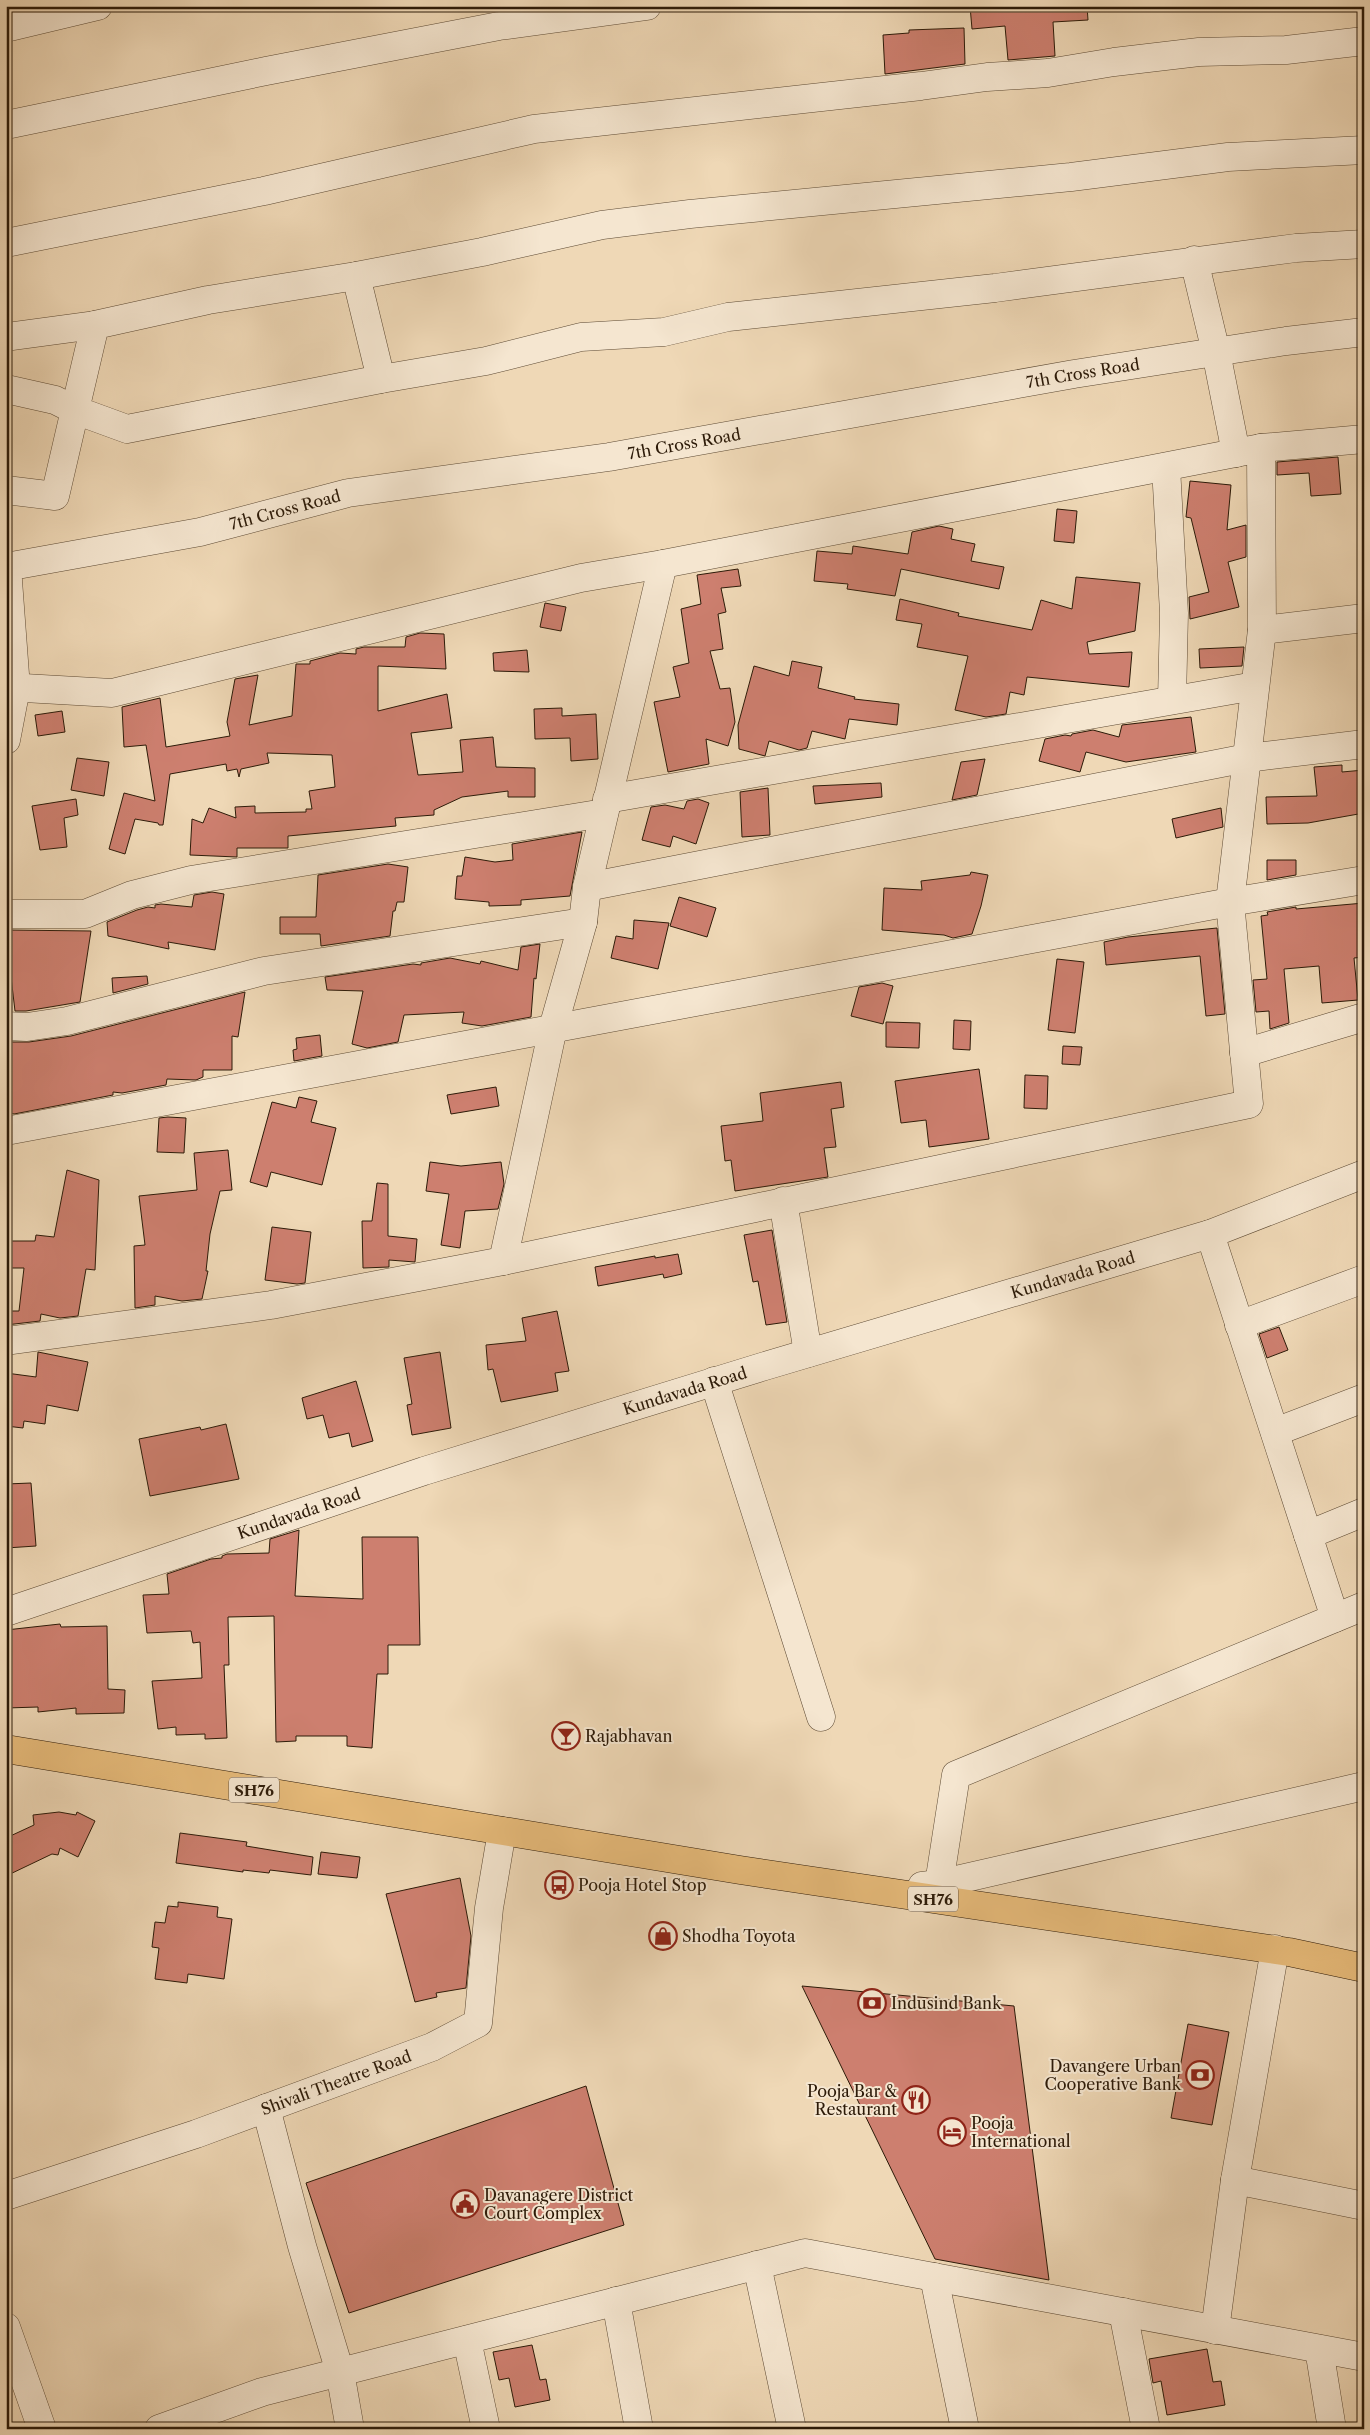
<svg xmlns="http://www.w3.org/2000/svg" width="1370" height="2435" viewBox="0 0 1370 2435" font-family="'Libre Caslon Text',serif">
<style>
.building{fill:#cd7f6f;stroke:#2c1a08}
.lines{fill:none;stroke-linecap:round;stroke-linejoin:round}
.minor-casing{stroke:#5d4a34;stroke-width:29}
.major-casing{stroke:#2c1a08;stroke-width:29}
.minor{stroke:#f5e6d0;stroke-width:28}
.major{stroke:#e8bc7b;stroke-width:28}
.labels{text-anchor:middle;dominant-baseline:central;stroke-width:4;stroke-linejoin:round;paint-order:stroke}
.shield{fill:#f5e6d0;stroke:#685744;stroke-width:1}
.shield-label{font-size:15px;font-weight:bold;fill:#2c1a08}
.street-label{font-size:16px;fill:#2c1a08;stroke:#f5e6d0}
.poi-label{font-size:16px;fill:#2c1a08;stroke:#f5e6d0;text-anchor:start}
</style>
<rect width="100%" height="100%" fill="#efd8b6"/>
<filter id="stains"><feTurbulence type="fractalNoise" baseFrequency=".004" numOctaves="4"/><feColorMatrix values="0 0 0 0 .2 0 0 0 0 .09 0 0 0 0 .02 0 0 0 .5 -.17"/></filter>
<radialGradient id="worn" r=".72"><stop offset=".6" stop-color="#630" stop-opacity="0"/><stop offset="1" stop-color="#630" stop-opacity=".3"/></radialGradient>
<!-- building -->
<g class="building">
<path d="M 970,6 L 1087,6 L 1088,20 L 1053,22 L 1055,56 L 1008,60 L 1005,26 L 972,29 Z"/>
<path d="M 964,28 L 965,64 L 885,74 L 883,35 L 909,33 L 909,30 Z"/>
<path d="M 1338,457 L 1341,494 L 1311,496 L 1309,473 L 1277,475 L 1277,462 Z"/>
<path d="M 1190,481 L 1231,485 L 1227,530 L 1246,525 L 1246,557 L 1228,562 L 1239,607 L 1190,619 L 1189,597 L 1209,592 L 1191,518 L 1186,517 Z"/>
<path d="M 1057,509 L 1077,511 L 1074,543 L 1054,541 Z"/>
<path d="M 939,526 L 953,529 L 951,539 L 975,544 L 971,561 L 1004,567 L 999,589 L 901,569 L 895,596 L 847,589 L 848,584 L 814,581 L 817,551 L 852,554 L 853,546 L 908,554 L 912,532 Z"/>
<path d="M 738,569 L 741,586 L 721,588 L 726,612 L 718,614 L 723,649 L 710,651 L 720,689 L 730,688 L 735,722 L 728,746 L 706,739 L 709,764 L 668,772 L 654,702 L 680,697 L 673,667 L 689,663 L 681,609 L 701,604 L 697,575 Z"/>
<path d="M 1076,577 L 1140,583 L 1135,631 L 1087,642 L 1089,654 L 1132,652 L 1129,687 L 1027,677 L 1024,695 L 1010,692 L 1006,714 L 986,717 L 955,710 L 968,656 L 917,647 L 922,624 L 896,620 L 900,599 L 959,613 L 958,616 L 1032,630 L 1041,600 L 1072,609 Z"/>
<path d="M 545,603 L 566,607 L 561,631 L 540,627 Z"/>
<path d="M 420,633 L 444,634 L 446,669 L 378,666 L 378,711 L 447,694 L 452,728 L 411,733 L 418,775 L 463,772 L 460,740 L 493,737 L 496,767 L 535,768 L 535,797 L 508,797 L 508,791 L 462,797 L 434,810 L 434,815 L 395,818 L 396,826 L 288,836 L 288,848 L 237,848 L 237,857 L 190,855 L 192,819 L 203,823 L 209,808 L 236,818 L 235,807 L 255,806 L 255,813 L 306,812 L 306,809 L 312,809 L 309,791 L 335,787 L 332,755 L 267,753 L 269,763 L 241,769 L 239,777 L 237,769 L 227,771 L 226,764 L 170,774 L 163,825 L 159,825 L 158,823 L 135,819 L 125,854 L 109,849 L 124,793 L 155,801 L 146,745 L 124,747 L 122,707 L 160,698 L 166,747 L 230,736 L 227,722 L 235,679 L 258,675 L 249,725 L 292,716 L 296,664 L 310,664 L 310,661 L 340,653 L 356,654 L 356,649 L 364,647 L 405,647 L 406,637 Z"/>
<path d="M 1244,647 L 1242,666 L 1200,668 L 1199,649 Z"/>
<path d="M 527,650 L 529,672 L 494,671 L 493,653 Z"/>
<path d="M 792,661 L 822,667 L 818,688 L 855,697 L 854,699 L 899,704 L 897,725 L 849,719 L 845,739 L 812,731 L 807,748 L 799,750 L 769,741 L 765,756 L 739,749 L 738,725 L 754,666 L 789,676 Z"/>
<path d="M 562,708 L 562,716 L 596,714 L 598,759 L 571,761 L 570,738 L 535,739 L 534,709 Z"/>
<path d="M 62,711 L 65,732 L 38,736 L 35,715 Z"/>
<path d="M 1191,717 L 1196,752 L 1126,762 L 1086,752 L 1080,772 L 1039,761 L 1045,739 L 1065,735 L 1071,736 L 1072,734 L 1093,730 L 1119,737 L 1122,725 Z"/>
<path d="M 77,758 L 109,762 L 104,796 L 71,790 Z"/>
<path d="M 985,759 L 977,795 L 952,800 L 961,762 Z"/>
<path d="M 1342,765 L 1342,772 L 1364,770 L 1364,813 L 1308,823 L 1267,824 L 1266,797 L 1317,796 L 1314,767 Z"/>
<path d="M 881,783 L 882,797 L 815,804 L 813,786 Z"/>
<path d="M 768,788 L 770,835 L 742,837 L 740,792 Z"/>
<path d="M 76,799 L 78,815 L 64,818 L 67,847 L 40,850 L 32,806 Z"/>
<path d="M 698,799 L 709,803 L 696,844 L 673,836 L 670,847 L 642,840 L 651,807 L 665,805 L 684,809 L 687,801 Z"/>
<path d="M 1221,808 L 1223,827 L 1176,838 L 1172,819 Z"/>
<path d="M 582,832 L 570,896 L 521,900 L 521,905 L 489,906 L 489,902 L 455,899 L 457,876 L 462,876 L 465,857 L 495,862 L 513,860 L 512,844 Z"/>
<path d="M 1267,860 L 1296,860 L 1296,875 L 1267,880 Z"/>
<path d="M 388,864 L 408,867 L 404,902 L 397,902 L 395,911 L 393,911 L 390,936 L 321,946 L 320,934 L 280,934 L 280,917 L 316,917 L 318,875 Z"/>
<path d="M 971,872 L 988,875 L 981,906 L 972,934 L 953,938 L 944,935 L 882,930 L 884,888 L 922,890 L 921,881 L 970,875 Z"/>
<path d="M 212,892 L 224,894 L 215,950 L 168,942 L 169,949 L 108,936 L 107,922 L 137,910 L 148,907 L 155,908 L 155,905 L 161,904 L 192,907 L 194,895 Z"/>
<path d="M 679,897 L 716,908 L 707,937 L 670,926 Z"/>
<path d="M 1364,903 L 1364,957 L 1354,958 L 1358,1000 L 1322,1003 L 1319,966 L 1284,969 L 1289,1023 L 1270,1029 L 1269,1011 L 1256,1012 L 1253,980 L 1267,979 L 1261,916 L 1268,915 L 1267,912 L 1296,907 L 1296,909 Z"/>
<path d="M 634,920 L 669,923 L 658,969 L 611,958 L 616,936 L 633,939 Z"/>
<path d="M 1217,928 L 1225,1014 L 1206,1016 L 1200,956 L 1106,965 L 1104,942 L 1128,937 Z"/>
<path d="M 8,930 L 91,931 L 80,1002 L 26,1011 L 15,1011 L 9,960 L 6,960 Z"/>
<path d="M 540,944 L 536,979 L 534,978 L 531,1017 L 482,1026 L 462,1023 L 464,1012 L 404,1015 L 398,1042 L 367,1048 L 352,1044 L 363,991 L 327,990 L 325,977 L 413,964 L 421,965 L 421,963 L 450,958 L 480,964 L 481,961 L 518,970 L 521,947 Z"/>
<path d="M 1057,959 L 1084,962 L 1075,1033 L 1048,1030 Z"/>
<path d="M 147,976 L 148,984 L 113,993 L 112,978 Z"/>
<path d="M 882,983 L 893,986 L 883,1024 L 851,1016 L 859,987 Z"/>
<path d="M 245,992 L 238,1037 L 232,1036 L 232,1070 L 203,1070 L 203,1077 L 196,1080 L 167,1079 L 166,1085 L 122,1093 L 113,1092 L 113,1095 L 14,1114 L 6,1112 L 6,1042 L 29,1042 L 71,1036 Z"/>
<path d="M 954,1020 L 971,1021 L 970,1050 L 953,1049 Z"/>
<path d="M 886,1022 L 920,1023 L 919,1048 L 886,1047 Z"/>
<path d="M 320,1035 L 322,1056 L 294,1061 L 293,1050 L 297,1049 L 296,1038 Z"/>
<path d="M 1063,1046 L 1082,1047 L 1080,1065 L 1062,1064 Z"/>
<path d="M 979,1069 L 989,1139 L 929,1147 L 926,1120 L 901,1123 L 895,1081 Z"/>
<path d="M 1025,1075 L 1048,1076 L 1047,1109 L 1024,1108 Z"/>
<path d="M 841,1082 L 844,1107 L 831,1109 L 836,1147 L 824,1148 L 828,1177 L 735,1191 L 731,1160 L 725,1161 L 721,1126 L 763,1121 L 760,1093 Z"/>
<path d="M 496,1087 L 499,1106 L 451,1114 L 447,1095 Z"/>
<path d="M 299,1097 L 317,1101 L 311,1122 L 336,1128 L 322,1185 L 271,1172 L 267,1187 L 250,1182 L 272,1102 L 296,1108 Z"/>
<path d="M 168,1117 L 186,1118 L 184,1153 L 157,1152 L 159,1118 Z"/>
<path d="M 228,1150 L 232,1190 L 220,1191 L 210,1234 L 206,1271 L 208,1271 L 202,1299 L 182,1301 L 155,1296 L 155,1305 L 135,1308 L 134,1246 L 145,1245 L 139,1196 L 197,1190 L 194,1153 Z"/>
<path d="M 430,1162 L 461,1166 L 501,1162 L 504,1184 L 498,1209 L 465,1211 L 460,1248 L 441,1245 L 449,1194 L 426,1191 Z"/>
<path d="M 67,1170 L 99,1180 L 95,1270 L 86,1269 L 78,1316 L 60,1318 L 41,1314 L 40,1321 L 6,1325 L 6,1311 L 19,1311 L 24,1268 L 6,1268 L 6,1241 L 35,1241 L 36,1235 L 54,1237 Z"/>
<path d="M 377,1183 L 388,1184 L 388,1236 L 417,1239 L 415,1262 L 389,1260 L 389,1267 L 363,1268 L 362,1221 L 372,1221 Z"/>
<path d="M 272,1227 L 311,1232 L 305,1283 L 297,1284 L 265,1280 Z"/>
<path d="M 772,1230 L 787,1322 L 766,1325 L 758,1281 L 753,1282 L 744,1235 Z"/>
<path d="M 678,1254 L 682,1274 L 664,1278 L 663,1274 L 598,1286 L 595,1267 L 655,1256 L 655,1258 Z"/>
<path d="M 557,1311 L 569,1371 L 555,1373 L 558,1391 L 501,1402 L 493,1369 L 488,1370 L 486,1345 L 526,1341 L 522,1318 Z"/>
<path d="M 1279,1327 L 1288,1350 L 1267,1358 L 1259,1334 Z"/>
<path d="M 38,1352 L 88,1362 L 78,1411 L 47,1405 L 45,1424 L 24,1421 L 23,1428 L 6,1426 L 6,1373 L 36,1377 Z"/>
<path d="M 440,1352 L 451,1428 L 412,1435 L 407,1405 L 412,1404 L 404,1358 Z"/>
<path d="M 356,1381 L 373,1441 L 352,1447 L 349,1433 L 329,1438 L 323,1415 L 307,1419 L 302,1398 Z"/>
<path d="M 226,1424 L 239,1479 L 150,1496 L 139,1439 L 200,1427 L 201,1430 Z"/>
<path d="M 31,1483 L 36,1546 L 6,1548 L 6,1484 Z"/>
<path d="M 299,1530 L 295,1596 L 363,1599 L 362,1537 L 418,1537 L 420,1645 L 388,1645 L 388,1674 L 377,1674 L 372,1748 L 347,1746 L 347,1736 L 296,1736 L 296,1741 L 276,1742 L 274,1616 L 228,1617 L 229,1665 L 224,1665 L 227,1738 L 205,1739 L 205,1734 L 176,1735 L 176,1727 L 158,1729 L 152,1681 L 202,1678 L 200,1642 L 193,1643 L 191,1631 L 147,1633 L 143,1595 L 169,1594 L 167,1574 L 211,1559 L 222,1558 L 222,1556 L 227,1554 L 269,1553 L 270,1539 Z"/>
<path d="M 60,1624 L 61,1627 L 107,1626 L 108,1689 L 125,1690 L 124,1713 L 76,1714 L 76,1708 L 38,1712 L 38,1707 L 6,1708 L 6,1630 Z"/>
<path d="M 59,1812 L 76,1815 L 77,1812 L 95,1821 L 78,1857 L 60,1848 L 58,1855 L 52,1854 L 6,1876 L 6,1838 L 34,1825 L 33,1815 Z"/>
<path d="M 180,1833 L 247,1842 L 246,1846 L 313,1857 L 311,1875 L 270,1870 L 269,1873 L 243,1870 L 243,1872 L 176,1863 Z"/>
<path d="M 321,1852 L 360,1857 L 357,1878 L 318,1874 Z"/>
<path d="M 460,1878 L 471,1936 L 466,1988 L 436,1993 L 437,1997 L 415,2002 L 386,1894 Z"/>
<path d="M 178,1902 L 218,1907 L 217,1917 L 232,1919 L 224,1979 L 188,1974 L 187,1983 L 155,1979 L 159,1948 L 152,1947 L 155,1922 L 165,1923 L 168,1906 L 178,1907 Z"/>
<path d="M 802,1986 L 1014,2006 L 1049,2280 L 935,2259 Z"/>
<path d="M 1188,2024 L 1229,2032 L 1212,2125 L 1171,2118 Z"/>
<path d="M 586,2086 L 624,2225 L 349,2313 L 306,2183 Z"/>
<path d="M 532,2345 L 540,2380 L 546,2379 L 550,2400 L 515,2407 L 509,2378 L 499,2380 L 493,2352 Z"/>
<path d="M 1207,2349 L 1213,2382 L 1221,2381 L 1225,2405 L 1167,2415 L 1161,2381 L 1153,2383 L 1149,2359 Z"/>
</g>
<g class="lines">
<defs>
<g id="minor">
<path d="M 6,28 L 98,6"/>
<path d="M 6,125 L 266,71 L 499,26 L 647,6"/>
<path d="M 1364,150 L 1228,157 L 1071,177 L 690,214 L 602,225 L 482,252 L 356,276 L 208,300 L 95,325 L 75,410 L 127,429 L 381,379 L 486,361 L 581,337 L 664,332 L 728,317 L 995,288 L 1296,248 L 1364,244"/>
<path d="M 6,243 L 264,191 L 534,129 L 921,86 L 987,77 L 1048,73 L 1114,62 L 1199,52 L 1286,50 L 1364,41"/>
<path d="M 1194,260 L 1216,352 L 1236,453"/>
<path d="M 356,276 L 381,379"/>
<path d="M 6,337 L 95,325"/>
<path d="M 6,389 L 55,400 L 75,410 L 55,496 L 6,490"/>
<path d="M 1166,467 L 1174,613 L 1172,700"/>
<path id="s1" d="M 6,567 L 200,532 L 348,493 L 609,457 L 1074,374 L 1286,341 L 1364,332"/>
<path d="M 1262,630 L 1364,618"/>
<path d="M 6,687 L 112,693 L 581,578 L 663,564 L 1261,448 L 1364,439"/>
<path d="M 6,740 L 16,688 L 7,567"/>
<path d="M 607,799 L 1255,686"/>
<path d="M 587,887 L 1247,758 L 1364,744"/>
<path d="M 6,914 L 85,914 L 132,895 L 191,880 L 604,813"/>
<path d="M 6,1026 L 27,1027 L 67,1021 L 264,971 L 583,922"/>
<path d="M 1244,1053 L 1364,1017"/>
<path d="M 6,1131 L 1230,902 L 1364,880"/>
<path d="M 783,1201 L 808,1353"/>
<path d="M 1210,1234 L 1335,1618"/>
<path d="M 503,1261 L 553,1028 L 583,922 L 587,887 L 663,564"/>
<path d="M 1239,1325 L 1364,1279"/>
<path d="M 6,1341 L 271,1305 L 503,1261 L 1249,1104 L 1230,902 L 1262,630 L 1261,448"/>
<path d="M 714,1381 L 821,1717"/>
<path d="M 1275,1432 L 1364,1398"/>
<path d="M 1308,1535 L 1364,1512"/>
<path id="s2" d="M 6,1612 L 424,1471 L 765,1366 L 1210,1234 L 1364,1174"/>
<path d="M 939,1884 L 956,1775 L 1364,1606"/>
<path d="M 922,1886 L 939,1884 L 1364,1786"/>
<path d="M 266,2108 L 302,2246 L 340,2372 L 350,2429"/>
<path d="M 1235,2180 L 1364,2206"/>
<path id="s3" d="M 6,2196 L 196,2134 L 432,2047 L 478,2023 L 489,1908 L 502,1831"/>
<path d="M 757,2265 L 792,2429"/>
<path d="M 934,2277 L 965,2429"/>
<path d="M 616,2301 L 639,2429"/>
<path d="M 1123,2312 L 1146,2429"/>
<path d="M 6,2327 L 42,2429"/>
<path d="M 1215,2330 L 1235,2180 L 1275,1949"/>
<path d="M 467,2340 L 486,2429"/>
<path d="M 1319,2349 L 1332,2429"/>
<path d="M 159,2429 L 262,2392 L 805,2253 L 1364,2357"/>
</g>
<path id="major" d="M 6,1749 L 740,1870 L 1289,1952 L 1364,1968"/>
</defs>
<!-- minor casing -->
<use href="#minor" class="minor-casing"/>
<!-- major casing -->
<use href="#major" class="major-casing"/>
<!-- minor -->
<use href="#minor" class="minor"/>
<!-- major -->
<use href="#major" class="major"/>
</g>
<!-- icons -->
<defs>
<symbol id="bar-ring" viewBox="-11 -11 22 22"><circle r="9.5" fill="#f5e6d0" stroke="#8f2418" stroke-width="1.5"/><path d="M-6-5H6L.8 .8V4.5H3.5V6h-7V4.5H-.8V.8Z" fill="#8f2418"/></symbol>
<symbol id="bus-ring" viewBox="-11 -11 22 22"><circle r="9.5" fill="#f5e6d0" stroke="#8f2418" stroke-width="1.5"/><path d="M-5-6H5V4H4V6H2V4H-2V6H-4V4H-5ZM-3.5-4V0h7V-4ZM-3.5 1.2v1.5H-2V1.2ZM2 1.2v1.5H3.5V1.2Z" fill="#8f2418"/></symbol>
<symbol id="shop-ring" viewBox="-11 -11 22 22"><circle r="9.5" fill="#f5e6d0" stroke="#8f2418" stroke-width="1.5"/><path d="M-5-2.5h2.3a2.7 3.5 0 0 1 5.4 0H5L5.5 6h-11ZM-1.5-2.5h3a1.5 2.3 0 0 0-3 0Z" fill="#8f2418"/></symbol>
<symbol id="bank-ring" viewBox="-11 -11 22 22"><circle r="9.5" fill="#f5e6d0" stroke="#8f2418" stroke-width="1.5"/><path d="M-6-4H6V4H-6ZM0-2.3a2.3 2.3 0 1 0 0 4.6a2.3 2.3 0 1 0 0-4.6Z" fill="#8f2418"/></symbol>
<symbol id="restaurant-ring" viewBox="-11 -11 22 22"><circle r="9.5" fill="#f5e6d0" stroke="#8f2418" stroke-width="1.5"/><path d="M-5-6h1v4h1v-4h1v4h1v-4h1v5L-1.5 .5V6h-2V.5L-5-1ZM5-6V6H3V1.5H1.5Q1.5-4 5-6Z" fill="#8f2418"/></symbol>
<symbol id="hotel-ring" viewBox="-11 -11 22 22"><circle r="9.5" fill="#f5e6d0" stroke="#8f2418" stroke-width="1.5"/><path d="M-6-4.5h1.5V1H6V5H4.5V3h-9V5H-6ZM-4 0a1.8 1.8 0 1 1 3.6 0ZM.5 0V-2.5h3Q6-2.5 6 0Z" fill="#8f2418"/></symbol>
<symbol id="civic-ring" viewBox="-11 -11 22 22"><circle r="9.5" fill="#f5e6d0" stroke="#8f2418" stroke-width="1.5"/><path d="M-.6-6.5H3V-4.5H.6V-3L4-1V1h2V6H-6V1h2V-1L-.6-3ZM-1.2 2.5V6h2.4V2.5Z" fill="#8f2418"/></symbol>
</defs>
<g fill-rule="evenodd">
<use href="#bar-ring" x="550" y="1720" width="32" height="32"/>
<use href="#bus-ring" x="543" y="1869" width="32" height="32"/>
<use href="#shop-ring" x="647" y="1920" width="32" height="32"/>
<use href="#bank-ring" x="856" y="1987" width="32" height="32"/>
<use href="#bank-ring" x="1184" y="2059" width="32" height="32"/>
<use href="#restaurant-ring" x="900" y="2084" width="32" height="32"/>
<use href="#hotel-ring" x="936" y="2116" width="32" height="32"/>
<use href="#civic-ring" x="449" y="2188" width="32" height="32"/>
</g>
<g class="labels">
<!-- shield labels -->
<g class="shield">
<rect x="229" y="1777.5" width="50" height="25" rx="4"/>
<rect x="908" y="1886.5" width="50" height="25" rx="4"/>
</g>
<g class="shield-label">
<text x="254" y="1790">SH76</text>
<text x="933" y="1899">SH76</text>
</g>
<!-- street labels -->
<g class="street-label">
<text stroke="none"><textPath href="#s1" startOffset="1095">7th Cross Road</textPath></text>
<text stroke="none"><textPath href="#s1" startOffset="690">7th Cross Road</textPath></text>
<text stroke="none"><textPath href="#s1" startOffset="285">7th Cross Road</textPath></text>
<text stroke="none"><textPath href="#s2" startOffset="1119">Kundavada Road</textPath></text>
<text stroke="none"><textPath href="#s2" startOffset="714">Kundavada Road</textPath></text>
<text stroke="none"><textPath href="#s2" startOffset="309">Kundavada Road</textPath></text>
<text stroke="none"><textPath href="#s3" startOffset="349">Shivali Theatre Road</textPath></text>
</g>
<!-- poi labels -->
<g class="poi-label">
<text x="585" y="1736">Rajabhavan</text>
<text x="578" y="1885">Pooja Hotel Stop</text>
<text x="682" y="1936">Shodha Toyota</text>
<text x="891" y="2003">Indusind Bank</text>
<text x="1181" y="2066" text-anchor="end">Davangere Urban<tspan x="1181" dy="18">Cooperative Bank</tspan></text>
<text x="897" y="2091" text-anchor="end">Pooja Bar &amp;<tspan x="897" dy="18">Restaurant</tspan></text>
<text x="971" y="2123">Pooja<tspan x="971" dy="18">International</tspan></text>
<text x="484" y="2195">Davanagere District<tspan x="484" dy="18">Court Complex</tspan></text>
</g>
</g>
<!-- margin -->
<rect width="1370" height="2435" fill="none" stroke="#efd8b6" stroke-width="25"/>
<rect x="8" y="8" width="1355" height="2420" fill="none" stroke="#2c1a08" stroke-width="2.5"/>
<rect x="12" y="12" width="1345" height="2410" fill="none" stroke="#2c1a08"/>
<rect width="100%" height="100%" filter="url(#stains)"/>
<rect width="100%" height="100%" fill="url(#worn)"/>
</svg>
